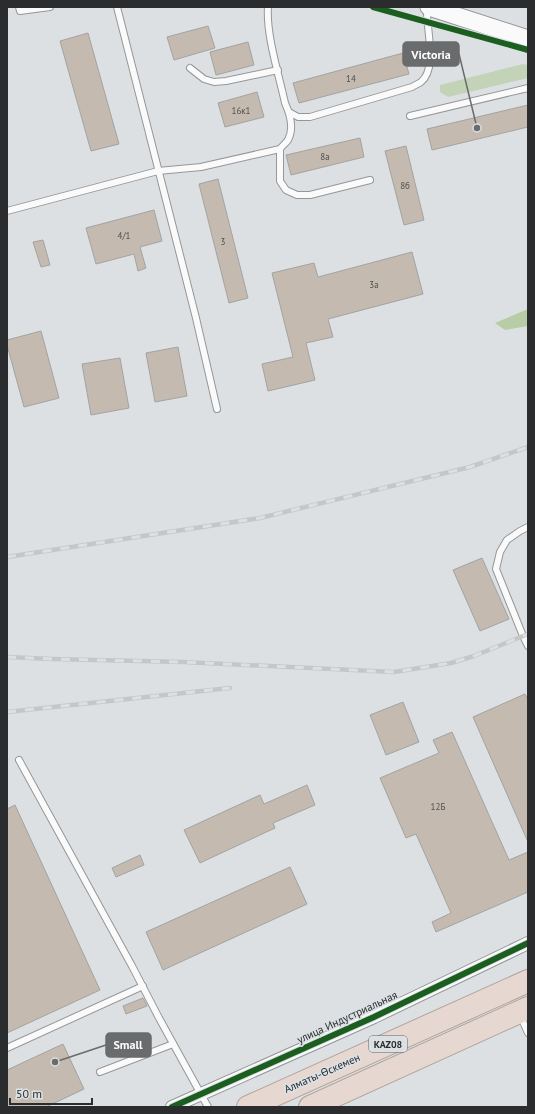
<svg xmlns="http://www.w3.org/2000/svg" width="535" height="1114" viewBox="0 0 535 1114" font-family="'PT Sans',sans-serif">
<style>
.green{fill:#c3d3b7}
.forest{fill:#b8cda6}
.building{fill:#c4baaf;stroke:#a2a3a3}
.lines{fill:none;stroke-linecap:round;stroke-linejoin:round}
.lane-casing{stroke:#949798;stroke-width:8}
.street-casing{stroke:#949798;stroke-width:14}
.secondary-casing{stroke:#949798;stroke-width:19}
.highway-casing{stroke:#b1a49d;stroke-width:24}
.lane{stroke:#fafafb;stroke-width:6}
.street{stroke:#fafafb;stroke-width:12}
.secondary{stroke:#fafafb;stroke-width:17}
.highway{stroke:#e6d7d0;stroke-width:22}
.rail-casing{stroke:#c6c6c7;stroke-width:4.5}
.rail{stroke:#dbe0e4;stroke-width:3;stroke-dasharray:9;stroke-linecap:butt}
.cycleway-casing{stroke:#dbe0e4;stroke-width:8}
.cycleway{stroke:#1b5e20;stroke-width:6}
.labels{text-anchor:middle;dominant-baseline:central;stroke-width:3.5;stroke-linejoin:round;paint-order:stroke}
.number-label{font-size:9px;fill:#50504e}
.shield{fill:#dbe0e4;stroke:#5f6264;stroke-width:1}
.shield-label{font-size:10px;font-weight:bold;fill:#2a2c2d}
.street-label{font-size:11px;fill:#2a2c2d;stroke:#dbe0e4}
.leader{fill:none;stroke:#696b6c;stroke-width:1.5}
.callout-dot{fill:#696b6c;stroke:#dbe0e4;stroke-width:1.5}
.callout{fill:#696b6c;stroke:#696b6c;stroke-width:1.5}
.callout-label{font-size:12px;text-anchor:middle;font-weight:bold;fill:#fff}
</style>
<rect width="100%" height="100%" fill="#dde0e2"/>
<!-- green -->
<path class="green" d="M 523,64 L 528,65 L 528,78 L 448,97 L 440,92 L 440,85 Z"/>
<!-- forest -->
<path class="forest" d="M 528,309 L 528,326 L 505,330 L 495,323 Z"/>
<!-- building -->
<g class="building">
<path d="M 208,26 L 215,48 L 174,60 L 167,37 Z"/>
<path d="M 88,33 L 119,144 L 91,151 L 60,41 Z"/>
<path d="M 248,42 L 254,65 L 216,75 L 210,52 Z"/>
<path d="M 403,53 L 409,74 L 299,103 L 293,83 Z"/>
<path d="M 257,92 L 264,117 L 225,127 L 218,103 Z"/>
<path d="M 528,105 L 528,127 L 432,150 L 427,129 Z"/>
<path d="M 360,138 L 364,157 L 291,175 L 286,155 Z"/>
<path d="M 406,146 L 424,220 L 404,225 L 385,151 Z"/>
<path d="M 218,179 L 248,298 L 229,303 L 199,184 Z"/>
<path d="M 154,210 L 162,241 L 140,247 L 146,268 L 138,271 L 134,254 L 96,264 L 86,228 Z"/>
<path d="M 43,240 L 50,265 L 41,267 L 33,242 Z"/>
<path d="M 412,252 L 423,294 L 328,319 L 333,337 L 306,343 L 315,380 L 268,391 L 262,364 L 293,357 L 272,273 L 314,263 L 318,277 Z"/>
<path d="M 41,331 L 59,398 L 24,407 L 7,345 L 7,340 Z"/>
<path d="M 178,347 L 187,396 L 155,402 L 146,353 Z"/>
<path d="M 120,358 L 129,408 L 91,415 L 82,364 Z"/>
<path d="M 482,558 L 509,619 L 480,631 L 453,570 Z"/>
<path d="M 525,694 L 528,700 L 528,842 L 473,717 Z"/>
<path d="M 403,702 L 419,742 L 386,755 L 370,715 Z"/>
<path d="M 452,732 L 509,860 L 528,852 L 528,892 L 436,932 L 432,922 L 451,913 L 416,834 L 406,838 L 380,778 L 439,753 L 433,740 Z"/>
<path d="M 307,785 L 315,805 L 273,823 L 275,828 L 200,863 L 184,830 L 260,795 L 264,804 Z"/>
<path d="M 15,805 L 100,990 L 7,1033 L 7,809 Z"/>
<path d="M 140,855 L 144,865 L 116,877 L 112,868 Z"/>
<path d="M 290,867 L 307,904 L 163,970 L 146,932 Z"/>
<path d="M 143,998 L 147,1006 L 126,1014 L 123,1006 Z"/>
<path d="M 63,1044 L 84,1089 L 46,1107 L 7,1107 L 7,1070 Z"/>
</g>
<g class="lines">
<defs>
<g id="lane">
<path d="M 19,7 L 20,11 L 50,7"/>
<path d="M 117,7 L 196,318 L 217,409"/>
<path d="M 190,68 L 204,79 L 214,82 L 226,81 L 278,70"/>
<path d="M 289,112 L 298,117 L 310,117 L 412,87 C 415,85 418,84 421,82 C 438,68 426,28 427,9"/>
<path d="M 410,116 L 528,88"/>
<path d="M 280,149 L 280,181 L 286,190 L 297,195 L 310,195 L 370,180"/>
<path d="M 7,211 L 158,171 L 201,167 L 280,149 C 282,146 286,143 288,140 C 294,129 290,114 285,103 C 279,75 266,35 268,7"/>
<path d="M 528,527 L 520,531 L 507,540 L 500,552 L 496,569 L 523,636 L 528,646"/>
<path d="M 19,760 L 132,966 L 159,1018 L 208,1107"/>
<path d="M 520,1015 L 528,1033"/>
<path d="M 7,1048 L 143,986"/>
<path d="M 100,1072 L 173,1044"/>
</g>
<path id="street" d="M 172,1107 L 374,1017 L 528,943"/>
<path id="secondary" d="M 429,7 L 528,39"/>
<g id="highway">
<path d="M 248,1107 L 528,981"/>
<path d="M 310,1107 L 528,1008"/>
</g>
</defs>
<!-- lane casing -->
<use href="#lane" class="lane-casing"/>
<!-- street casing -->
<use href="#street" class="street-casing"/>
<!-- secondary casing -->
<use href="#secondary" class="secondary-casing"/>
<!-- highway casing -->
<use href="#highway" class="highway-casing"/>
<!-- lane -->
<use href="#lane" class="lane"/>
<!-- street -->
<use href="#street" class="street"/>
<!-- secondary -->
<use href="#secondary" class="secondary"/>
<!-- highway -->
<use href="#highway" class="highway"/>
<defs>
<g id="rail">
<path d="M 7,557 L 260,518 L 470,467 L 528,447"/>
<path d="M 7,657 L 52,659 L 183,662 L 394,672 L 451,663 L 474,656 L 528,634"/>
<path d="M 7,712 L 230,688"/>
</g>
</defs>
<!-- rail casing -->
<use href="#rail" class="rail-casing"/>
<!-- rail -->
<use href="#rail" class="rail"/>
<defs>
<g id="cycleway">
<path d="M 373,7 L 528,50"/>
<path d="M 172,1107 L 374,1017 L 528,943"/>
</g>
</defs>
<!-- cycleway casing -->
<use href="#cycleway" class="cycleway-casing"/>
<!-- cycleway -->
<use href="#cycleway" class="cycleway"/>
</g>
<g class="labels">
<!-- number labels -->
<g class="number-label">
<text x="351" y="78">14</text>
<text x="241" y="110">16к1</text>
<text x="325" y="156">8а</text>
<text x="405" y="185">8б</text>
<text x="124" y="235">4/1</text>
<text x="223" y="241">3</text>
<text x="374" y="284">3а</text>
<text x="438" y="806">12Б</text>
</g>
<!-- shield labels -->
<rect class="shield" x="369" y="1036" width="38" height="16" rx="3"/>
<g class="shield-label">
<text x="388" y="1044">KAZ08</text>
</g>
<!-- street labels -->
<g class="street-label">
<text transform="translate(347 1017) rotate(-25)">улица Индустриальная</text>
<text transform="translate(322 1073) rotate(-24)">Алматы-Өскемен</text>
</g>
</g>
<!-- callouts -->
<path class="leader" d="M477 128L459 54M55 1062L106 1045"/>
<g class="callout-dot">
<circle cx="477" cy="128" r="4"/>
<circle cx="55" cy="1062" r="4"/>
</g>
<g class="callout">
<rect x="403" y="42" width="56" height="24" rx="4"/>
<rect x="106" y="1033" width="45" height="24" rx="4"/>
</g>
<g class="callout-label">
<text x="431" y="59">Victoria</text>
<text x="128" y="1049">Small</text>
</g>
<!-- border -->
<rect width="535" height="1114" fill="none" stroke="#2a2c2d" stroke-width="16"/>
<!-- scale -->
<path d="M10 1098v6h82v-6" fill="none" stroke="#2a2c2d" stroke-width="2"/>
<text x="16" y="1098" font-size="12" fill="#2a2c2d" stroke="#dbe0e4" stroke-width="3" paint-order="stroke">50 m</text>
</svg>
